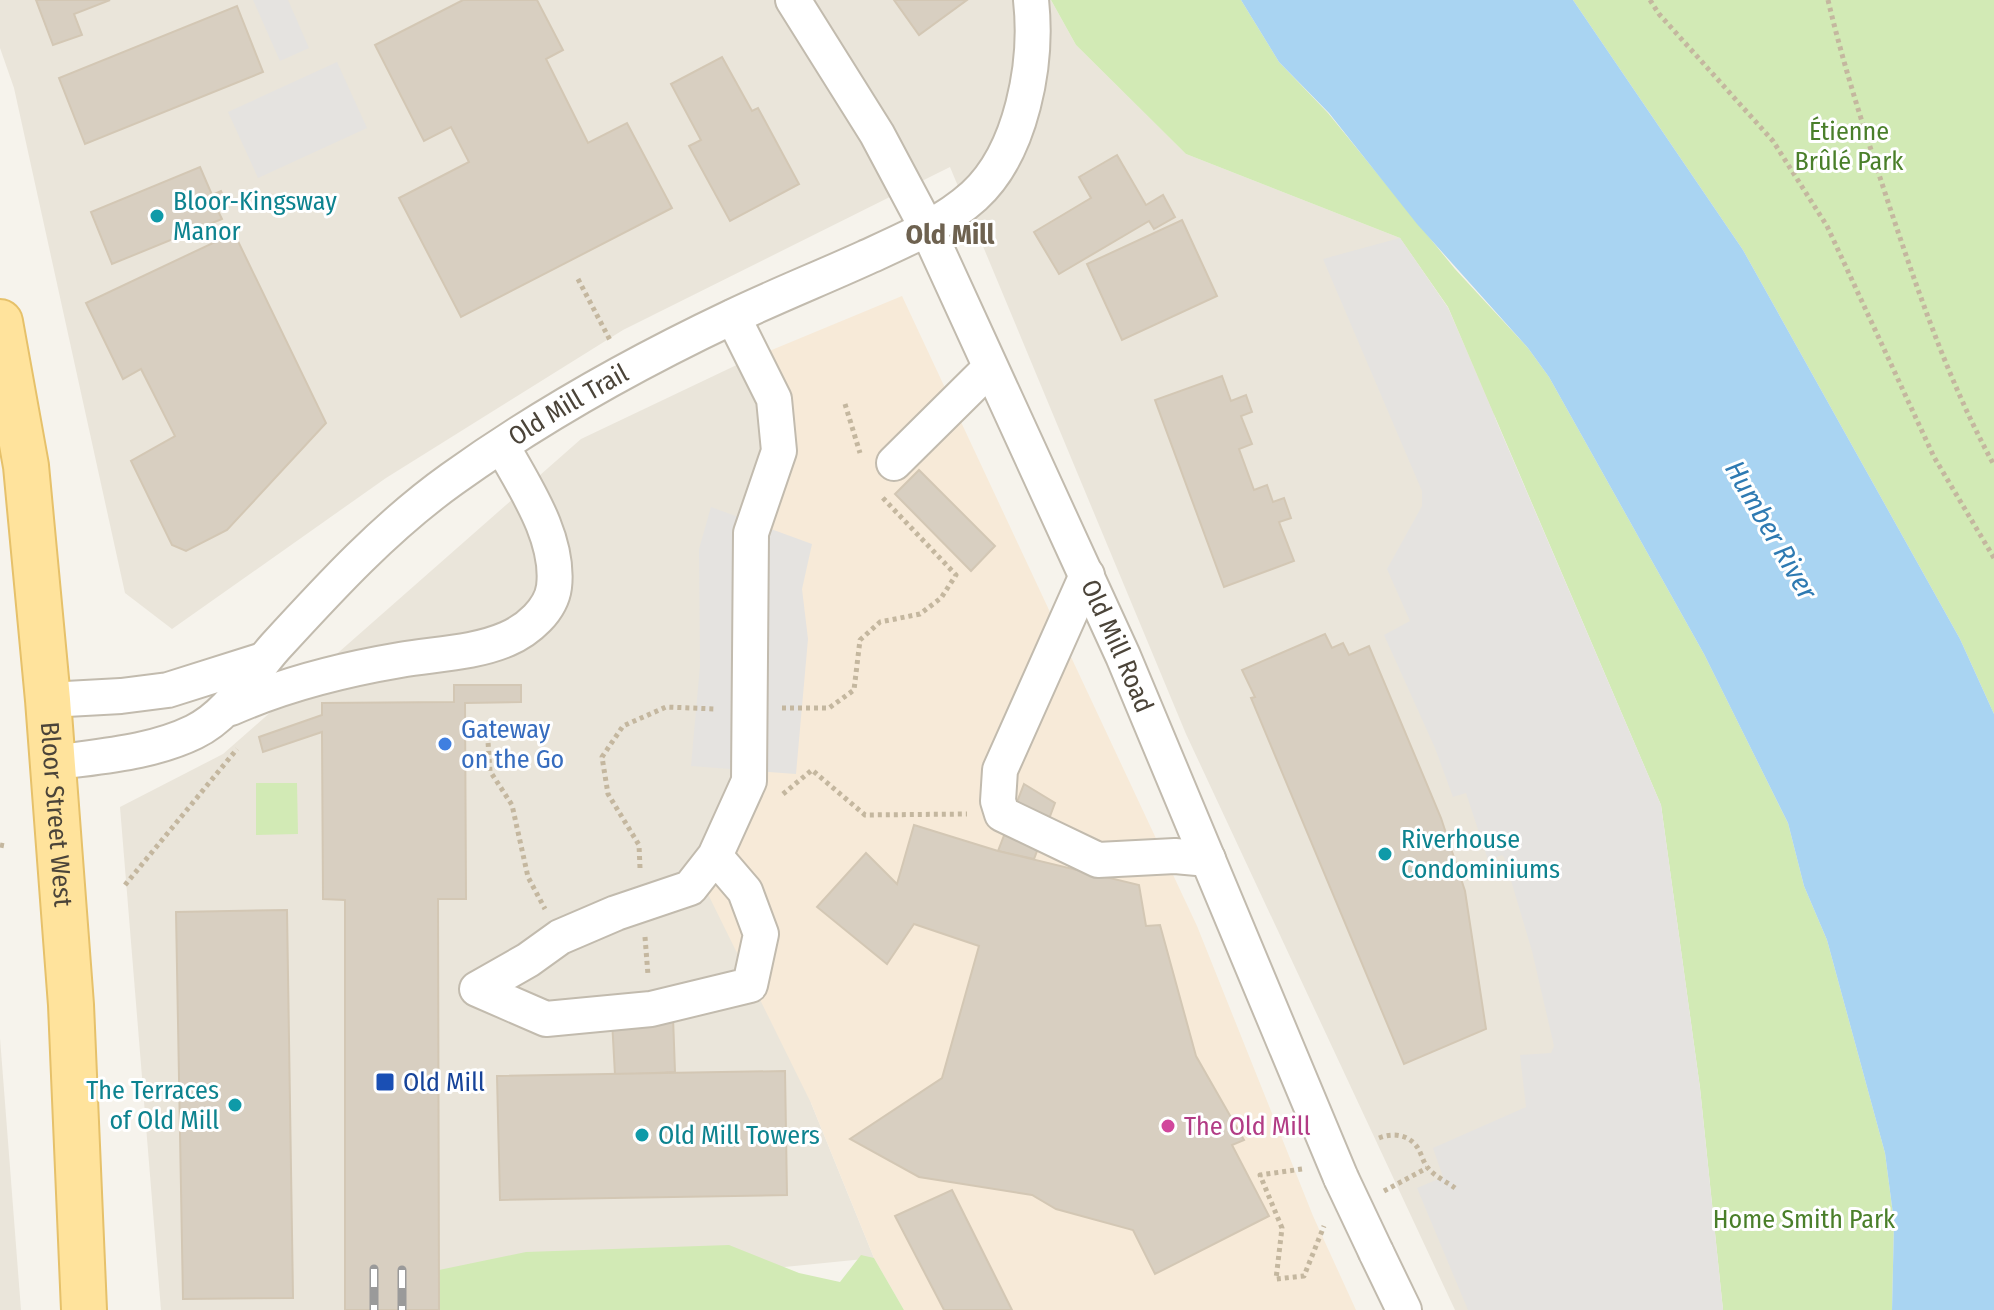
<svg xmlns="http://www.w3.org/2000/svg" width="1994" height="1310" viewBox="0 0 1994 1310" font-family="'Fira Sans Condensed',sans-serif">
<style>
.residential{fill:#eae5da}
.commercial{fill:#f7ead8}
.green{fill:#d2eab5}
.parking{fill:#e5e3e0}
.water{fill:#a9d4f2}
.building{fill:#d8cfc1;stroke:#d3c7b4;stroke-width:2}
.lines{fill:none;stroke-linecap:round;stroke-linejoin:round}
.minor-casing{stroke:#c2bbae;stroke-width:38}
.major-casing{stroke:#e6c16a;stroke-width:48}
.path{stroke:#c4b79f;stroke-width:5;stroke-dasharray:4 4;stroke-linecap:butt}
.minor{stroke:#fff;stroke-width:34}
.major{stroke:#ffe39c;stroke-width:44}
.rail-casing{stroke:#9a9a9a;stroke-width:9}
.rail{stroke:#fff;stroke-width:6;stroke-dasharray:18;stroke-linecap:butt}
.minor-bridge-casing{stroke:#c2bbae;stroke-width:38;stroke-linecap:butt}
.minor-bridge{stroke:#fff;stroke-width:34}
.culture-dot{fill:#0f9aa8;stroke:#fff;stroke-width:3}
.shop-dot{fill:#3f7fe0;stroke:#fff;stroke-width:3}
.transit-dot{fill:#1a4fb4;stroke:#fff;stroke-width:3}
.hotel-dot{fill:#d1479c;stroke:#fff;stroke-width:3}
.labels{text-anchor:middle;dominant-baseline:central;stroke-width:6;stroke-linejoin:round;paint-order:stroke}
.park-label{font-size:26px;fill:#4a7f2a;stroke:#fff}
.culture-label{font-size:26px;fill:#0d838f;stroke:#fff;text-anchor:start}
.street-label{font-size:26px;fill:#4b4439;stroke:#fff}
.shop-label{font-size:26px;fill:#366cbe;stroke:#fff;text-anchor:start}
.transit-label{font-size:26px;fill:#164399;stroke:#fff;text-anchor:start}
.hotel-label{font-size:26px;fill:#b23c85;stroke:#fff;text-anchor:start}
.neighbourhood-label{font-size:28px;font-weight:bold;fill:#6e6250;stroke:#fff}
.water-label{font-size:28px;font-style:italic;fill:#2e7ab2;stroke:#fff}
</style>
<rect width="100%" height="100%" fill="#f6f3ec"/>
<!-- residential -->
<g class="residential">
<path d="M 0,0 L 1051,0 L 1076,45 L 1186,154 L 1400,238 L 1448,308 L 1493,410 L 1723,1310 L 1455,1310 L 1186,734 L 950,167 L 623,330 L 386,478 L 172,629 L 125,593 L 14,88 L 0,48 Z"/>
<path d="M 745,361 L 777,423 L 811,1103 L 874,1258 L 355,1310 L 161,1310 L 120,807 L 223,754 L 581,439 Z"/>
<path d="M 0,1038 L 21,1310 L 0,1310 Z"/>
</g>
<!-- commercial -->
<path class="commercial" d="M 902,296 L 1197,926 L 1313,1216 L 1356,1310 L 904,1310 L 874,1258 L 811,1103 L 704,886 L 748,737 L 777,424 L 745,361 Z"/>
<!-- green -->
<g class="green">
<path d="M 1051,0 L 1241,0 L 1279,62 L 1328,113 L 1455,269 L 1528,348 L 1549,377 L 1704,654 L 1788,823 L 1804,886 L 1827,940 L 1885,1153 L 1894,1222 L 1892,1310 L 1723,1310 L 1700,1088 L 1661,805 L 1448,307 L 1400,238 L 1186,154 L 1076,45 Z"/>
<path d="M 1573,0 L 1994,0 L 1994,714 L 1960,639 L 1743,250 Z"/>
<path d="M 256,783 L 297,783 L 298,834 L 256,835 Z"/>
<path d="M 729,1245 L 799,1273 L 840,1282 L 861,1255 L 874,1258 L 904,1310 L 439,1310 L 439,1270 L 526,1252 Z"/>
</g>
<!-- parking -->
<g class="parking">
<path d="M 253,0 L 288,0 L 309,48 L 280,61 Z"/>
<path d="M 337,62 L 367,128 L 258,178 L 228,112 Z"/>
<path d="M 1400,238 L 1448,308 L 1661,805 L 1700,1088 L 1723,1310 L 1468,1310 L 1417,1188 L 1443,1177 L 1433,1148 L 1526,1107 L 1520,1055 L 1551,1053 L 1554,1046 L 1532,951 L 1504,857 L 1502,855 L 1488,860 L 1466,793 L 1453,797 L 1435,748 L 1384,635 L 1410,621 L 1387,569 L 1422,506 L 1422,491 L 1323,259 Z"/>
<path d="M 711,507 L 812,544 L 802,589 L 808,639 L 796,774 L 691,766 L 700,666 L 699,549 Z"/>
</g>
<!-- water -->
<path class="water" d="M 1241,0 L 1573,0 L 1743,250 L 1960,639 L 1994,714 L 1994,1310 L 1892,1310 L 1894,1222 L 1885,1153 L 1827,940 L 1804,886 L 1788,823 L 1704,654 L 1549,377 L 1528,348 L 1417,224 L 1329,113 L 1279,62 Z"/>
<!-- building -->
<g class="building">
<path d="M 36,0 L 110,0 L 74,14 L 82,35 L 53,45 Z"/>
<path d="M 463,0 L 537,0 L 563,50 L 546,59 L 588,143 L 627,123 L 672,208 L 461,317 L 399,198 L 469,162 L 451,127 L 424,141 L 375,45 Z"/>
<path d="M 894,0 L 967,0 L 919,35 Z"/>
<path d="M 237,6 L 263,72 L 85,144 L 59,78 Z"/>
<path d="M 722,57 L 752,111 L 758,108 L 799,184 L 730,221 L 689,146 L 701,140 L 671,84 Z"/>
<path d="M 1117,155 L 1146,205 L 1163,195 L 1175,217 L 1154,229 L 1149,221 L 1059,274 L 1034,232 L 1091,198 L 1079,177 Z"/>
<path d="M 200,167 L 212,195 L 221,191 L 228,207 L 218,211 L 222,219 L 112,264 L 91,212 Z"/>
<path d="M 1182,220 L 1217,296 L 1122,340 L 1087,264 Z"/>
<path d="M 234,233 L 326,423 L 227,530 L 186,551 L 172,545 L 131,461 L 175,436 L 141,369 L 123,379 L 86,303 Z"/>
<path d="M 1222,376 L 1231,401 L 1246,395 L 1252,412 L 1241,416 L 1252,444 L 1239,449 L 1254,490 L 1267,485 L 1273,502 L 1284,498 L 1291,518 L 1279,522 L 1294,561 L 1224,587 L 1155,400 Z"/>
<path d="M 919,470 L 995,546 L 971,571 L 895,494 Z"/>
<path d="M 1325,634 L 1332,648 L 1343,643 L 1349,655 L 1369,646 L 1441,818 L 1465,891 L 1486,1029 L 1404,1064 L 1251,698 L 1255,697 L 1242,670 Z"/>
<path d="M 454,685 L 521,685 L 521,702 L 465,703 L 466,899 L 438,899 L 439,1310 L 345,1310 L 345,900 L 323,899 L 322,732 L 263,752 L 259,737 L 322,715 L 322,703 L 454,702 Z"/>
<path d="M 1024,784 L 1055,803 L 1034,859 L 998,851 Z"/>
<path d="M 914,825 L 998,851 L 1139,885 L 1146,926 L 1160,925 L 1196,1056 L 1244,1140 L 1232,1145 L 1269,1216 L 1155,1274 L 1133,1230 L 1056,1209 L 1032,1195 L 919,1177 L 850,1139 L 942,1078 L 979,946 L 914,924 L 887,964 L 817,907 L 866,853 L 897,884 Z"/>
<path d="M 287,910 L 293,1298 L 183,1299 L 176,912 Z"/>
<path d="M 673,1017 L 675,1072 L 615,1075 L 612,1020 Z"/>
<path d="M 785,1071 L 787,1195 L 500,1200 L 497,1076 Z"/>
<path d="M 952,1190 L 1012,1310 L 944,1310 L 895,1216 Z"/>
</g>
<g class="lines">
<defs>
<g id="minor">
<path id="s1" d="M 793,0 L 877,134 L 927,228 L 1123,656 L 1341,1178"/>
<path d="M 894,463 L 990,368"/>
<path d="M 1087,575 L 1000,770 L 998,801 L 1002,814 L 1098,860 L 1175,856 L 1208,859"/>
<path d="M 48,700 L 121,696 L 168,690 L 263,660"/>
<path d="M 231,708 C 285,684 341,670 400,660 C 435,654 475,653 507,639 C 528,630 551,610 554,587 C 560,538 524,486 502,446"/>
<path id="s2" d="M 53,763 C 100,756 151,753 194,732 C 232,713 249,676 275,647 C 330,587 386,526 452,479 C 540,416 635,363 732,317 C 776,296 821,278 865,258 C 902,241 943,224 974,196 C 1022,152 1038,63 1031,0"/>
<path d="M 715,856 L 745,891 L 761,934 L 750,985 L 651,1009 L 546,1019 L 477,989 L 528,960 L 560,937 L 616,913 L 690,888 L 715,856 L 749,781 L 751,533 L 779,451 L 774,399 L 733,317"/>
<path d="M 1376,1252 L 1404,1310"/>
</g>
<g id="major">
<path id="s3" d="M 0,322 L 26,466 L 48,700 L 71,1005 L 84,1310"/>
</g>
</defs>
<!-- minor casing -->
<use href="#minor" class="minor-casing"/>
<!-- major casing -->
<use href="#major" class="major-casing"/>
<!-- path -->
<g class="path">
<path d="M 1650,0 L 1659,14 L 1773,141 L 1827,226 L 1934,457 L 1994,558"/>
<path d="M 1828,0 C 1845,72 1868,141 1891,211 C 1920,297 1950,385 1994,465"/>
<path d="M 578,279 L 611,342"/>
<path d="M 845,404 L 860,453"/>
<path d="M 782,708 L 829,708 L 854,690 L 860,640 L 880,622 L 920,614 L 941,598 L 956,575 L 882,497"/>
<path d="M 487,727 L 490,771 L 512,805 L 528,877 L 545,909"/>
<path d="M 783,794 L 812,770 L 865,815 L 967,814"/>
<path d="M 0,845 L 5,846"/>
<path d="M 640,868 L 639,845 L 608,794 L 602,757 L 623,726 L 666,707 L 716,709"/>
<path d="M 125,885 L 237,749"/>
<path d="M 645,937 L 648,975"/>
<path d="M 1379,1138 C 1394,1132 1411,1135 1419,1150 C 1422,1156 1424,1164 1428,1168 C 1434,1176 1447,1182 1455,1188"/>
<path d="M 1302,1169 L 1260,1175 L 1282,1228 L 1276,1279 L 1304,1276 L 1324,1226"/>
<path d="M 1384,1191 L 1427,1168"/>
</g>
<!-- minor -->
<use href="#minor" class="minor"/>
<!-- major -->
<use href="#major" class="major"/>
<defs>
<g id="rail">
<path d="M 374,1269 L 374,1310"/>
<path d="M 402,1270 L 402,1310"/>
</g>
</defs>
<!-- rail casing -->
<use href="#rail" class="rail-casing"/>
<!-- rail -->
<use href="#rail" class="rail"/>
<defs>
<path id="minor-bridge" d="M 1341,1178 L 1376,1252"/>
</defs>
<!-- minor-bridge casing -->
<use href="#minor-bridge" class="minor-bridge-casing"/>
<!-- minor-bridge -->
<use href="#minor-bridge" class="minor-bridge"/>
</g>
<!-- markers -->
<g class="culture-dot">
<circle cx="157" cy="216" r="8"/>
<circle cx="1385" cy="854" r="8"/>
<circle cx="235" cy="1105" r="8"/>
<circle cx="642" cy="1135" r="8"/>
</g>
<circle class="shop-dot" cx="445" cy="744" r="8"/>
<rect class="transit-dot" x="375" y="1072" width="20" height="20" rx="4"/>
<circle class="hotel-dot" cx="1168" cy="1126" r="8"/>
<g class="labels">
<!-- park labels -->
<g class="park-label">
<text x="1849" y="131">Étienne<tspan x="1849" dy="30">Brûlé Park</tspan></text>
<text x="1804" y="1219">Home Smith Park</text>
</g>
<!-- culture labels -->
<g class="culture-label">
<text x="173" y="201">Bloor-Kingsway<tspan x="173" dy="30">Manor</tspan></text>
<text x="1401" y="839">Riverhouse<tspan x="1401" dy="30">Condominiums</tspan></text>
<text x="219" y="1090" text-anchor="end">The Terraces<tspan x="219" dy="30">of Old Mill</tspan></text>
<text x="658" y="1135">Old Mill Towers</text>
</g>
<!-- street labels -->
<g class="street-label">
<text stroke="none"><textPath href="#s2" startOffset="646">Old Mill Trail</textPath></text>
<text stroke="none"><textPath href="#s1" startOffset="724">Old Mill Road</textPath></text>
<text stroke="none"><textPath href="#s3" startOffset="496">Bloor Street West</textPath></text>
</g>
<!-- shop labels -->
<g class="shop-label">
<text x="461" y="729">Gateway<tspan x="461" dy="30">on the Go</tspan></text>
</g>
<!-- transit labels -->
<g class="transit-label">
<text x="403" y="1082">Old Mill</text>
</g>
<!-- hotel labels -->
<g class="hotel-label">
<text x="1184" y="1126">The Old Mill</text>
</g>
<!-- neighbourhood labels -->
<g class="neighbourhood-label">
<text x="950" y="234">Old Mill</text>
</g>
<!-- water labels -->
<g class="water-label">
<text transform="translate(1771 530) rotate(60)">Humber River</text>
</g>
</g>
</svg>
